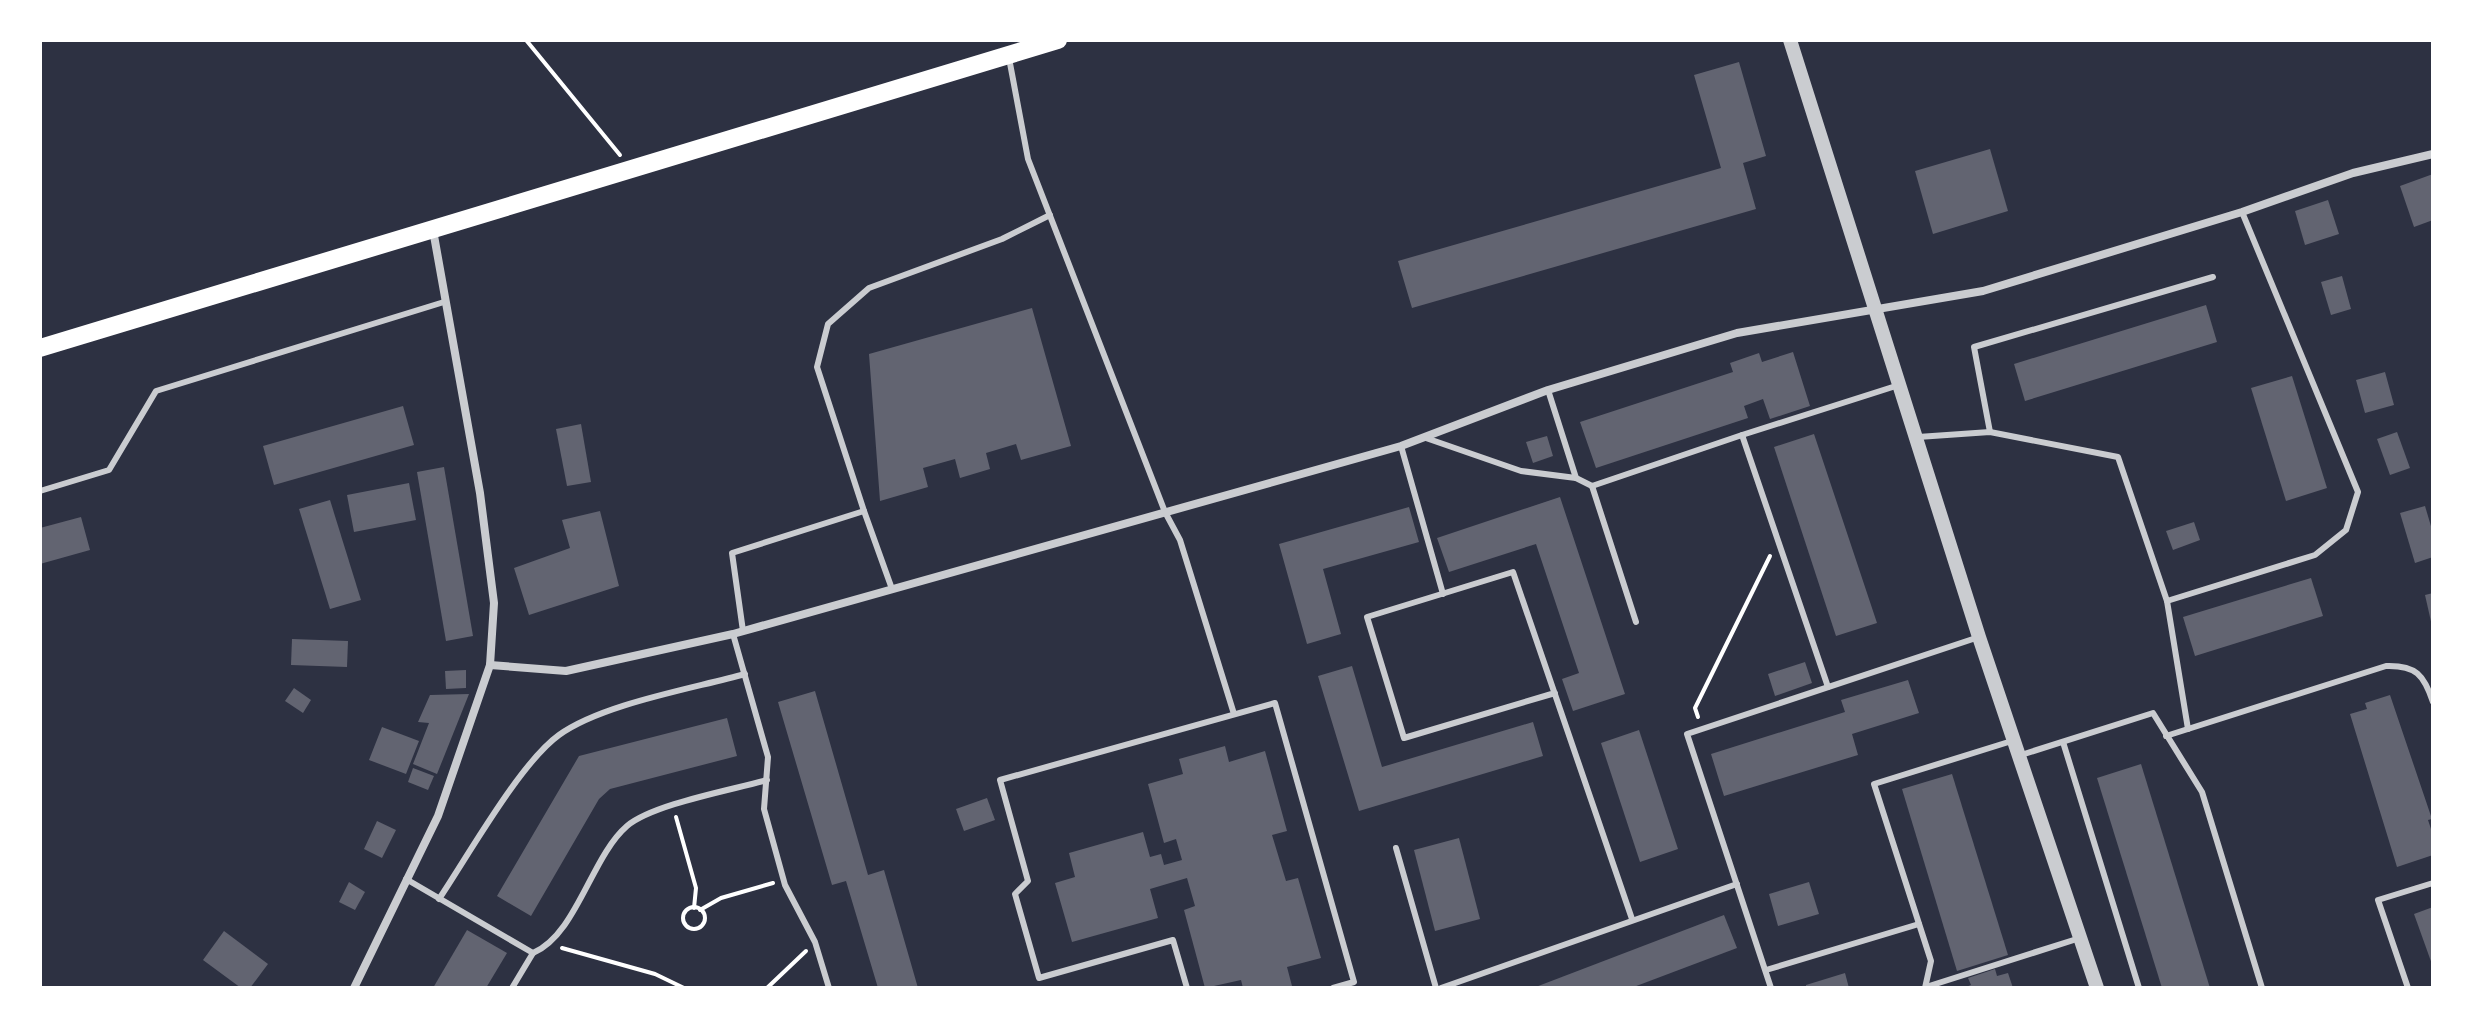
<svg xmlns="http://www.w3.org/2000/svg" width="2473" height="1028" viewBox="0 0 2473 1028" font-family="'Roboto Condensed',sans-serif">
<style>
.building{fill:#626471}
.lines{fill:none;stroke-linecap:round;stroke-linejoin:round}
.path{stroke:#fff;stroke-width:4}
.service{stroke:#caccd0;stroke-width:6}
.minor{stroke:#caccd0;stroke-width:8}
.tertiary{stroke:#caccd0;stroke-width:14}
.primary{stroke:#fff;stroke-width:18}
</style>
<rect width="100%" height="100%" fill="#2d3142"/>
<!-- building -->
<g class="building">
<path d="M 1739,62 L 1766,156 L 1743,163 L 1756,209 L 1412,308 L 1398,261 L 1721,168 L 1694,75 Z"/>
<path d="M 1990,149 L 2008,211 L 1933,234 L 1915,171 Z"/>
<path d="M 2433,174 L 2433,220 L 2414,227 L 2400,186 Z"/>
<path d="M 2328,200 L 2339,234 L 2305,245 L 2295,211 Z"/>
<path d="M 2342,276 L 2351,309 L 2331,315 L 2321,282 Z"/>
<path d="M 2206,305 L 2217,342 L 2025,401 L 2014,364 Z"/>
<path d="M 1032,308 L 1071,446 L 1021,460 L 1016,444 L 986,453 L 990,469 L 960,478 L 955,459 L 923,468 L 928,487 L 880,501 L 869,354 Z"/>
<path d="M 1793,352 L 1810,406 L 1770,419 L 1763,399 L 1744,406 L 1748,418 L 1596,468 L 1580,422 L 1733,372 L 1730,363 L 1759,353 L 1762,362 Z"/>
<path d="M 2385,372 L 2394,405 L 2365,413 L 2356,380 Z"/>
<path d="M 2292,376 L 2327,488 L 2286,501 L 2251,388 Z"/>
<path d="M 403,406 L 414,445 L 274,485 L 263,446 Z"/>
<path d="M 581,424 L 591,482 L 567,486 L 556,429 Z"/>
<path d="M 2397,432 L 2410,468 L 2390,475 L 2377,439 Z"/>
<path d="M 1814,434 L 1877,623 L 1836,636 L 1774,447 Z"/>
<path d="M 1547,436 L 1553,456 L 1533,463 L 1526,442 Z"/>
<path d="M 444,467 L 473,636 L 446,641 L 417,472 Z"/>
<path d="M 409,483 L 416,520 L 354,532 L 347,495 Z"/>
<path d="M 1560,497 L 1625,694 L 1573,711 L 1562,679 L 1579,673 L 1536,544 L 1449,572 L 1437,538 Z"/>
<path d="M 330,500 L 361,600 L 330,609 L 299,509 Z"/>
<path d="M 2425,506 L 2433,533 L 2433,557 L 2415,563 L 2400,513 Z"/>
<path d="M 1409,507 L 1419,542 L 1323,569 L 1341,634 L 1307,644 L 1279,544 Z"/>
<path d="M 600,511 L 619,586 L 529,615 L 514,568 L 570,548 L 562,520 Z"/>
<path d="M 81,517 L 90,550 L 40,564 L 40,528 Z"/>
<path d="M 2194,522 L 2200,540 L 2173,550 L 2166,531 Z"/>
<path d="M 2311,578 L 2323,616 L 2195,656 L 2183,617 Z"/>
<path d="M 2433,593 L 2433,626 L 2432,626 L 2425,595 Z"/>
<path d="M 292,639 L 348,641 L 347,667 L 291,665 Z"/>
<path d="M 1805,662 L 1812,683 L 1775,696 L 1768,674 Z"/>
<path d="M 1352,666 L 1382,767 L 1533,722 L 1543,756 L 1359,811 L 1318,676 Z"/>
<path d="M 466,670 L 466,688 L 446,689 L 445,671 Z"/>
<path d="M 1908,680 L 1919,713 L 1852,734 L 1858,755 L 1724,796 L 1711,754 L 1845,712 L 1841,700 Z"/>
<path d="M 294,688 L 311,700 L 303,713 L 285,701 Z"/>
<path d="M 815,691 L 868,875 L 884,870 L 918,988 L 878,988 L 846,881 L 832,885 L 778,702 Z"/>
<path d="M 469,694 L 437,774 L 413,764 L 429,723 L 418,722 L 430,695 Z"/>
<path d="M 2390,695 L 2432,819 L 2428,820 L 2433,835 L 2433,855 L 2397,867 L 2350,714 L 2367,709 L 2365,703 Z"/>
<path d="M 727,718 L 737,756 L 610,789 L 599,799 L 531,916 L 497,896 L 579,756 Z"/>
<path d="M 382,727 L 419,741 L 406,774 L 369,760 Z"/>
<path d="M 1639,730 L 1678,849 L 1640,862 L 1601,743 Z"/>
<path d="M 1225,746 L 1229,762 L 1265,751 L 1287,831 L 1272,835 L 1286,881 L 1298,878 L 1321,958 L 1287,967 L 1292,986 L 1286,988 L 1243,988 L 1241,980 L 1205,988 L 1184,910 L 1195,906 L 1187,878 L 1150,889 L 1158,918 L 1072,942 L 1055,883 L 1075,877 L 1069,853 L 1143,832 L 1150,857 L 1161,854 L 1164,865 L 1182,860 L 1176,839 L 1164,843 L 1148,784 L 1183,774 L 1179,759 Z"/>
<path d="M 2141,764 L 2210,988 L 2162,988 L 2097,778 Z"/>
<path d="M 413,768 L 434,776 L 428,790 L 408,782 Z"/>
<path d="M 1952,774 L 2008,955 L 1957,971 L 1902,789 Z"/>
<path d="M 987,798 L 995,820 L 964,831 L 956,809 Z"/>
<path d="M 377,821 L 396,830 L 382,858 L 364,849 Z"/>
<path d="M 1459,838 L 1480,919 L 1435,931 L 1414,850 Z"/>
<path d="M 349,882 L 365,892 L 355,910 L 339,902 Z"/>
<path d="M 1809,882 L 1819,914 L 1778,926 L 1769,894 Z"/>
<path d="M 2433,907 L 2433,967 L 2414,914 Z"/>
<path d="M 1724,915 L 1737,948 L 1631,988 L 1533,988 Z"/>
<path d="M 467,930 L 507,953 L 486,988 L 433,988 Z"/>
<path d="M 224,931 L 268,964 L 250,988 L 241,988 L 203,960 Z"/>
<path d="M 1995,969 L 1997,976 L 2008,973 L 2013,988 L 1963,988 L 1971,985 L 1968,978 Z"/>
<path d="M 1845,973 L 1849,988 L 1806,988 L 1806,985 Z"/>
</g>
<g class="lines">
<!-- path -->
<g class="path">
<path d="M 526,40 L 620,155"/>
<path d="M 1698,717 L 1695,708 L 1770,556"/>
<path d="M 676,817 L 696,888 L 694,908"/>
<circle cx="694" cy="918" r="11"/>
<path d="M 700,910 L 721,898 L 773,883"/>
<path d="M 562,948 L 655,974 L 684,988"/>
<path d="M 767,988 L 806,951"/>
</g>
<!-- service -->
<g class="service">
<path d="M 1009,58 L 1028,159 L 1165,512 L 1180,540 L 1234,714"/>
<path d="M 1548,390 L 1576,478 L 1592,486 L 1742,435 L 1828,687"/>
<path d="M 1990,432 L 1974,347 L 2213,277"/>
<path d="M 1742,435 L 1899,385"/>
<path d="M 1423,437 L 1521,471 L 1576,478"/>
<path d="M 1918,437 L 1990,432 L 2118,457 L 2167,601 L 2315,555 L 2346,530 L 2358,492 L 2242,212"/>
<path d="M 1401,446 L 1443,594"/>
<path d="M 1592,486 L 1636,622"/>
<path d="M 40,491 L 109,470 L 156,391 L 444,302"/>
<path d="M 864,511 L 817,367 L 828,324 L 869,288 L 1002,239 L 1050,215"/>
<path d="M 2167,601 L 2188,729"/>
<path d="M 743,631 L 732,553 L 864,511 L 892,589"/>
<path d="M 733,634 L 768,757 L 764,809 L 785,885 L 815,942 L 829,988"/>
<path d="M 1555,693 L 1404,738 L 1367,617 L 1513,572 L 1632,919"/>
<path d="M 2166,736 L 2386,666 C 2416,665 2424,675 2433,702"/>
<path d="M 2063,742 L 2139,988"/>
<path d="M 2021,755 L 2153,713 L 2202,792 L 2262,988"/>
<path d="M 1396,848 L 1436,988"/>
<path d="M 406,879 L 533,953 L 512,988"/>
<path d="M 439,899 C 468,856 520,763 559,735 C 602,704 691,689 745,674"/>
<path d="M 533,953 C 577,934 591,857 627,826 C 653,804 732,790 767,780"/>
<path d="M 1766,970 L 1919,924"/>
<path d="M 1926,987 L 2080,938"/>
<path d="M 1187,988 L 1173,940 L 1039,978 L 1015,894 L 1028,881 L 1000,780 L 1275,703 L 1354,982 L 1333,988"/>
<path d="M 1441,988 L 1737,884"/>
<path d="M 1771,988 L 1687,734 L 1979,637"/>
<path d="M 1925,988 L 1931,961 L 1874,784 L 2015,740"/>
<path d="M 2408,988 L 2378,900 L 2433,883"/>
</g>
<!-- minor -->
<g class="minor">
<path d="M 490,665 L 566,671 L 733,634 L 1401,446 L 1548,390 L 1737,333 L 1983,291 L 2242,212 L 2353,173 L 2433,154"/>
<path d="M 354,988 L 438,816 L 490,665 L 494,603 L 480,493 L 433,230"/>
</g>
<!-- tertiary -->
<path class="tertiary" d="M 1790,40 L 1979,637 L 2097,988"/>
<!-- primary -->
<path class="primary" d="M 40,348 L 1058,40"/>
</g>
<!-- border -->
<rect width="2473" height="1028" fill="none" stroke="#ffffff" stroke-width="84"/>
</svg>
